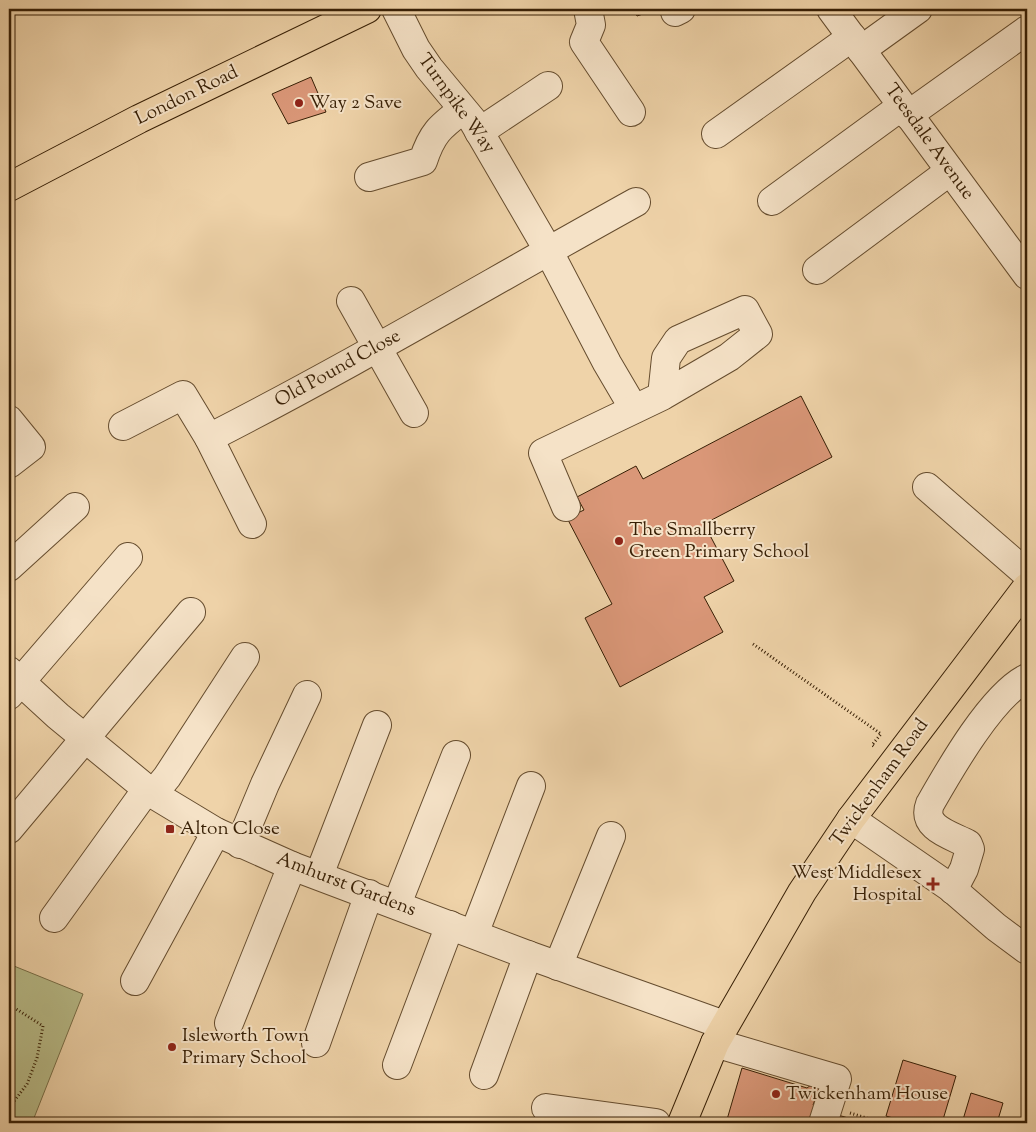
<svg xmlns="http://www.w3.org/2000/svg" width="1036" height="1132" viewBox="0 0 1036 1132" font-family="'Sorts Mill Goudy',serif">
<style>
.green{fill:#b8bc89;stroke:#786e47}
.building{fill:#da9778;stroke:#371f05}
.lines{fill:none;stroke-linecap:round;stroke-linejoin:round}
.minor-casing{stroke:#654c2e;stroke-width:30}
.major-casing{stroke:#371f05;stroke-width:30}
.path{stroke:#371f05;stroke-width:3;stroke-dasharray:1 2.5;stroke-linecap:butt}
.minor{stroke:#f5e2c7;stroke-width:28}
.major{stroke:#efd3a9;stroke-width:28}
.poi-dot{fill:#8f2418;stroke:#f5e2c7;stroke-width:2}
.labels{text-anchor:middle;dominant-baseline:central;stroke-width:4;stroke-linejoin:round;paint-order:stroke}
.street-label{font-size:19px;fill:#371f05;stroke:#f5e2c7}
.poi-label{font-size:19px;fill:#371f05;stroke:#f5e2c7;text-anchor:start}
</style>
<rect width="100%" height="100%" fill="#efd3a9"/>
<filter id="stains"><feTurbulence type="fractalNoise" baseFrequency=".004" numOctaves="4"/><feColorMatrix values="0 0 0 0 .2 0 0 0 0 .09 0 0 0 0 .02 0 0 0 .5 -.17"/></filter>
<radialGradient id="worn" r=".72"><stop offset=".6" stop-color="#630" stop-opacity="0"/><stop offset="1" stop-color="#630" stop-opacity=".3"/></radialGradient>
<!-- green -->
<path class="green" d="M 9,964 L 83,994 L 32,1123 L 9,1123 Z"/>
<!-- building -->
<g class="building">
<path d="M 633,9 L 658,9 L 637,16 Z"/>
<path d="M 311,77 L 326,112 L 288,124 L 272,94 Z"/>
<path d="M 801,396 L 832,457 L 704,524 L 734,581 L 704,597 L 723,632 L 620,687 L 585,618 L 612,604 L 567,518 L 584,510 L 577,497 L 636,466 L 643,479 Z"/>
<path d="M 903,1060 L 956,1076 L 942,1123 L 910,1123 L 886,1116 Z"/>
<path d="M 742,1068 L 807,1088 L 811,1085 L 816,1087 L 819,1089 L 819,1093 L 816,1097 L 813,1105 L 819,1108 L 815,1123 L 726,1123 Z"/>
<path d="M 971,1093 L 1003,1103 L 997,1123 L 962,1123 Z"/>
<path d="M 838,1115 L 865,1123 L 835,1123 Z"/>
</g>
<g class="lines">
<defs>
<g id="minor">
<path d="M 396,9 L 416,49 L 429,68 L 473,121 L 548,250 L 607,363 L 634,409"/>
<path d="M 588,9 L 591,25 L 584,42 L 631,112"/>
<path d="M 831,9 L 1027,275"/>
<path d="M 675,12 L 681,9"/>
<path d="M 861,50 L 918,9"/>
<path d="M 908,115 L 1027,30"/>
<path d="M 479,132 L 548,86"/>
<path d="M 716,134 L 852,37"/>
<path d="M 369,177 L 423,161 C 432,133 440,127 462,110"/>
<path d="M 772,201 L 902,106"/>
<path d="M 817,270 L 950,171"/>
<path d="M 351,301 L 414,413"/>
<path d="M 9,420 L 31,447 L 9,464"/>
<path d="M 123,426 L 183,395 L 209,438"/>
<path d="M 927,487 L 1027,574"/>
<path d="M 566,507 L 543,453 L 662,396 L 666,358 L 678,340 L 745,310 L 758,334 L 729,357 L 662,396"/>
<path d="M 252,524 L 209,438 C 354,364 493,281 636,202"/>
<path d="M 9,567 L 75,507"/>
<path d="M 9,671 L 58,716 L 153,794 L 216,832 L 292,866 L 528,955 L 724,1025"/>
<path d="M 9,695 L 128,557"/>
<path d="M 153,794 L 167,777 L 245,657"/>
<path d="M 851,819 L 951,888 L 996,927 L 1027,950"/>
<path d="M 9,829 L 191,612"/>
<path d="M 240,844 L 265,784 L 307,695"/>
<path d="M 319,875 L 377,725"/>
<path d="M 953,890 L 964,869 L 970,849 L 968,844 C 951,835 921,828 930,804 C 950,769 992,695 1027,678"/>
<path d="M 397,904 L 456,755"/>
<path d="M 54,918 L 147,789"/>
<path d="M 474,934 L 531,786"/>
<path d="M 558,966 L 611,836"/>
<path d="M 135,981 L 216,832"/>
<path d="M 229,1023 L 292,866"/>
<path d="M 316,1043 L 369,894"/>
<path d="M 715,1043 L 837,1079 L 823,1123"/>
<path d="M 397,1065 L 450,925"/>
<path d="M 484,1075 L 528,955"/>
<path d="M 546,1108 L 656,1123"/>
</g>
<g id="major">
<path d="M 9,187 L 139,119 L 367,9"/>
<path d="M 682,1123 L 715,1043 L 802,892 L 851,819 L 1027,587"/>
</g>
</defs>
<!-- minor casing -->
<use href="#minor" class="minor-casing"/>
<!-- major casing -->
<use href="#major" class="major-casing"/>
<!-- path -->
<g class="path">
<path d="M 753,644 L 881,734 L 872,745 L 875,747"/>
<path d="M 9,1002 L 13,1007 L 43,1026 L 37,1058 L 27,1084 L 9,1108"/>
<path d="M 850,1113 L 883,1123"/>
</g>
<!-- minor -->
<use href="#minor" class="minor"/>
<!-- major -->
<use href="#major" class="major"/>
</g>
<!-- markers -->
<g class="poi-dot">
<circle cx="299" cy="103" r="5"/>
<circle cx="619" cy="541" r="5"/>
<rect x="165" y="824" width="10" height="10" rx="2.5"/>
<path d="M930.5 876.5h5v5h5v5h-5v5h-5v-5h-5v-5h5z"/>
<circle cx="172" cy="1047" r="5"/>
<circle cx="776" cy="1094" r="5"/>
</g>
<g class="labels">
<!-- street labels -->
<g class="street-label">
<text transform="translate(187 96) rotate(-26)">London Road</text>
<text transform="translate(456 104) rotate(54)">Turnpike Way</text>
<text transform="translate(929 142) rotate(54)">Teesdale Avenue</text>
<text transform="translate(338 369) rotate(-29)">Old Pound Close</text>
<text transform="translate(880 783) rotate(-54)">Twickenham Road</text>
<text transform="translate(346 885) rotate(21)">Amhurst Gardens</text>
</g>
<!-- poi labels -->
<g class="poi-label">
<text x="309" y="103">Way 2 Save</text>
<text x="629" y="530">The Smallberry<tspan x="629" dy="22">Green Primary School</tspan></text>
<text x="180" y="829">Alton Close</text>
<text x="922" y="873" text-anchor="end">West Middlesex<tspan x="922" dy="22">Hospital</tspan></text>
<text x="182" y="1036">Isleworth Town<tspan x="182" dy="22">Primary School</tspan></text>
<text x="786" y="1094">Twickenham House</text>
</g>
</g>
<!-- margin -->
<rect width="1036" height="1132" fill="none" stroke="#efd3a9" stroke-width="30"/>
<rect x="10" y="10" width="1016" height="1112" fill="none" stroke="#371f05" stroke-width="2.5"/>
<rect x="15" y="15" width="1006" height="1102" fill="none" stroke="#371f05"/>
<rect width="100%" height="100%" filter="url(#stains)"/>
<rect width="100%" height="100%" fill="url(#worn)"/>
</svg>
